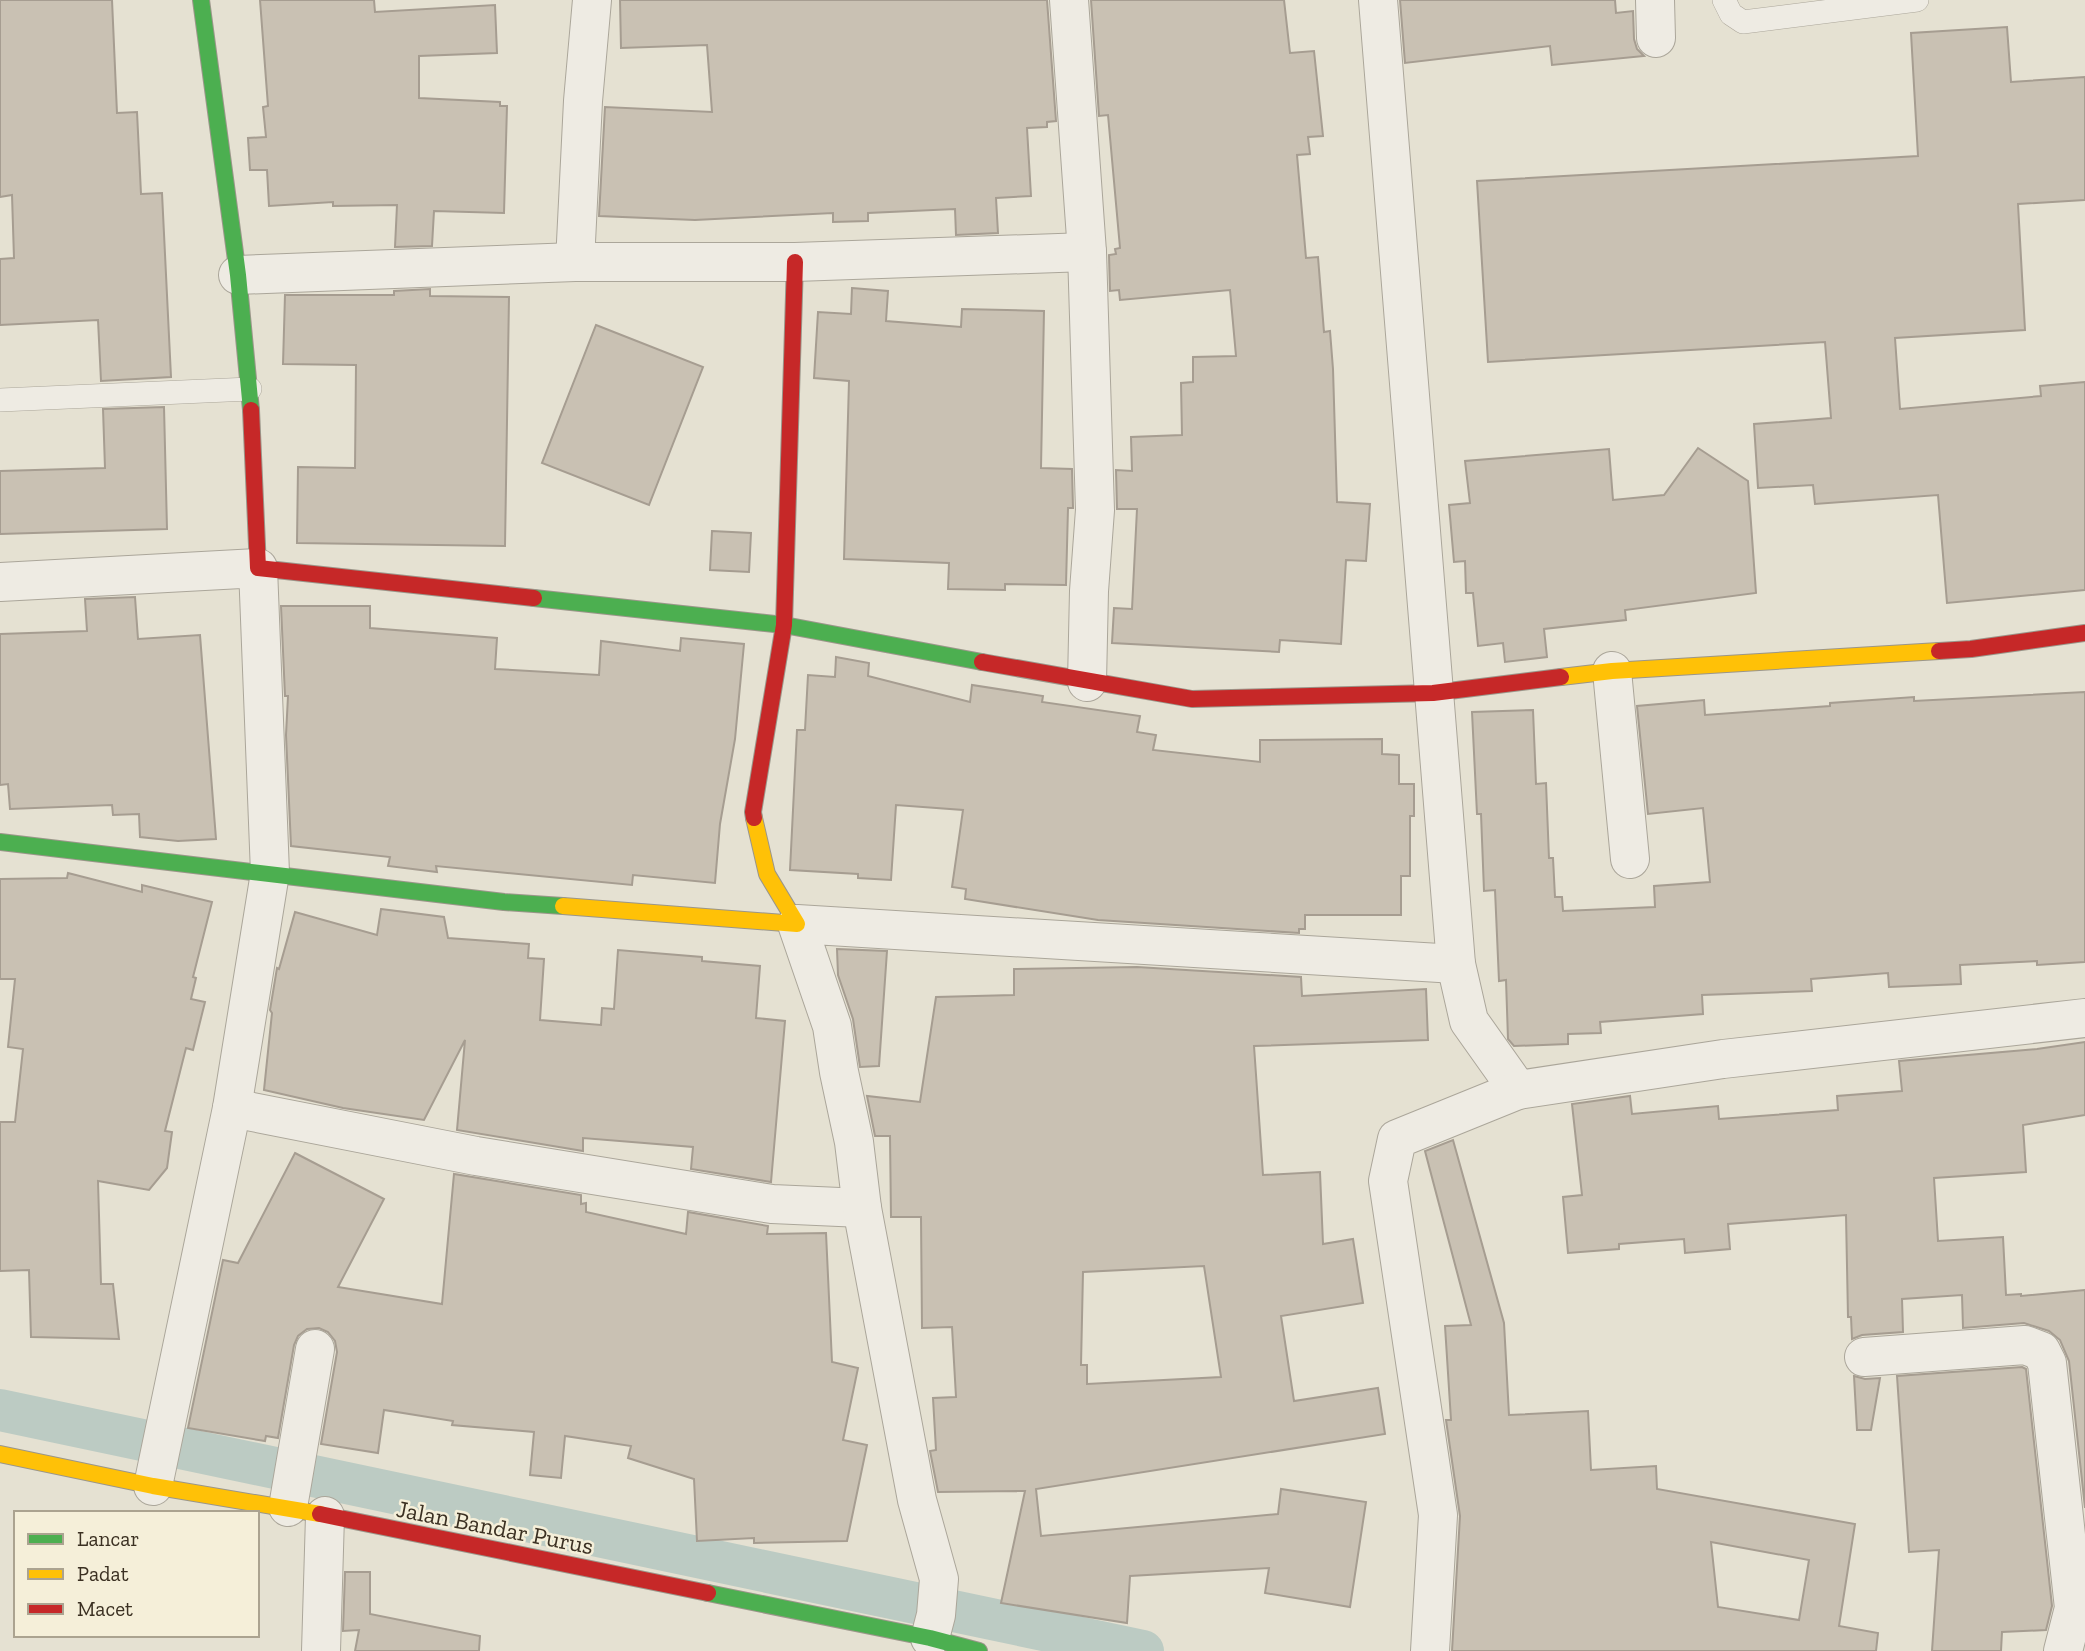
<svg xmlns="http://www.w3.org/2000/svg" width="2085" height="1651" viewBox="0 0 2085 1651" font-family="'Zilla Slab',serif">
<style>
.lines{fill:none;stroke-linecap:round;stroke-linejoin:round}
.canal{stroke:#bccbc3;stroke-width:42}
.building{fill:#c9c1b3;stroke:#a69d91;stroke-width:2;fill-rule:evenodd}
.lane-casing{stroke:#aba69a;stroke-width:24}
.street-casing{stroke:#aba69a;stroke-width:40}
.fast-casing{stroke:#9b968a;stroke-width:18}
.slow-casing{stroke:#9b968a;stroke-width:18}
.jam-casing{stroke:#9b968a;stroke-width:18}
.lane{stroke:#eeebe3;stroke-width:23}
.street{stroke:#eeebe3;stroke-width:38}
.fast{stroke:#4caf50;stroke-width:16}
.slow{stroke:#ffc107;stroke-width:16}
.jam{stroke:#c62828;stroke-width:16}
.labels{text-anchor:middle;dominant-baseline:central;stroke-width:5;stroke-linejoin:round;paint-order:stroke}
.street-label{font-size:24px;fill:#3b3022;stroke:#f5efd9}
</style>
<rect width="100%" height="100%" fill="#e5e1d2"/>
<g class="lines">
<!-- canal -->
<path class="canal" d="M 0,1410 L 1143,1651"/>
</g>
<!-- building -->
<g class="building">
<path d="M 0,0 L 112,0 L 117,113 L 137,112 L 141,194 L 162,193 L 171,377 L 101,381 L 98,320 L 0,325 L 0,259 L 14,258 L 12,195 L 0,197 Z"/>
<path d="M 260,0 L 374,0 L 375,12 L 495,5 L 497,53 L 419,56 L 419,98 L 500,102 L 500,106 L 507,106 L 504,213 L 434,211 L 432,246 L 395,247 L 397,205 L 333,206 L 333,202 L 269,206 L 267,170 L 250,170 L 248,138 L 266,137 L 263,107 L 268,106 Z"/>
<path d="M 620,0 L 1047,0 L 1056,121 L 1047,122 L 1047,127 L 1027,128 L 1031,196 L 996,198 L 998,233 L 956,235 L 955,209 L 868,213 L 868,221 L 833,222 L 833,213 L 695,220 L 599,216 L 605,107 L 712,112 L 707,45 L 621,48 Z"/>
<path d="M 1091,0 L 1284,0 L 1290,53 L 1314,51 L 1323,136 L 1308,137 L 1310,154 L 1297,155 L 1306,258 L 1318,257 L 1324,332 L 1330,331 L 1333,369 L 1337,502 L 1370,504 L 1366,561 L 1346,560 L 1341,644 L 1280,640 L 1279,652 L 1112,643 L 1114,608 L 1132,609 L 1137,509 L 1117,509 L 1116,470 L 1132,471 L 1131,437 L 1182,435 L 1181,383 L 1193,382 L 1193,357 L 1236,356 L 1230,290 L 1120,300 L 1119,290 L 1110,291 L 1109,255 L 1116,254 L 1115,249 L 1120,248 L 1108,115 L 1099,116 Z"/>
<path d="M 1400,0 L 1615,0 L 1616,13 L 1633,11 L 1634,39 L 1637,49 L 1644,56 L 1552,65 L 1550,46 L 1405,63 Z"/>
<path d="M 2007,27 L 2011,82 L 2085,77 L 2085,200 L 2018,204 L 2025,330 L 1895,338 L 1900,409 L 2041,396 L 2040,386 L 2085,382 L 2085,590 L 1947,603 L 1938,495 L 1815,504 L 1813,485 L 1758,488 L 1754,424 L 1831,418 L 1825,342 L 1488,362 L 1477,181 L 1918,156 L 1911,33 Z"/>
<path d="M 852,288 L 888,291 L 886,321 L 961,327 L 962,309 L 1044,311 L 1041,468 L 1072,469 L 1073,508 L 1068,508 L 1066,585 L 1005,584 L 1005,590 L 948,589 L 949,563 L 844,559 L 849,381 L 814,378 L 818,312 L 851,314 Z"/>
<path d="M 430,289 L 430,296 L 509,297 L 505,546 L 297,543 L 298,467 L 355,468 L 356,365 L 283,364 L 285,295 L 394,295 L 394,291 Z"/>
<path d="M 596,325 L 703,367 L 649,505 L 542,463 Z"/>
<path d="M 164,407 L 167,529 L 0,534 L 0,471 L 105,468 L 103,409 Z"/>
<path d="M 1698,448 L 1748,481 L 1756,593 L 1625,610 L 1626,620 L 1544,629 L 1547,657 L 1505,662 L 1503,643 L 1478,646 L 1473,593 L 1466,593 L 1465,561 L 1454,562 L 1449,505 L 1470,503 L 1465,461 L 1609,449 L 1613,500 L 1664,495 Z"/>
<path d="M 712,531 L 751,533 L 749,572 L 710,570 Z"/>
<path d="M 135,597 L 138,639 L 200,635 L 216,839 L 178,841 L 140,837 L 139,814 L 113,815 L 112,805 L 10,809 L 8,784 L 0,785 L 0,634 L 87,631 L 85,599 Z"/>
<path d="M 281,606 L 370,606 L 370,628 L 497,638 L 495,669 L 599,675 L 601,641 L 680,651 L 681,638 L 744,644 L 735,739 L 720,824 L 715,883 L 633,875 L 632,885 L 436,866 L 437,872 L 388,866 L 390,857 L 291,846 L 286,735 L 288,696 L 285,696 Z"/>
<path d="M 836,657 L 869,663 L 868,676 L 970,702 L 972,685 L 1043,696 L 1042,702 L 1140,716 L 1137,732 L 1156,735 L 1153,750 L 1260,762 L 1260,740 L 1382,739 L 1382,754 L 1399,755 L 1399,784 L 1414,784 L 1414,816 L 1410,816 L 1410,876 L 1401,876 L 1401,915 L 1305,915 L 1305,929 L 1299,929 L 1299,933 L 1098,920 L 965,899 L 966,889 L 952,887 L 963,810 L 896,805 L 891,880 L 858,878 L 858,874 L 790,870 L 797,730 L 805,730 L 808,675 L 835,677 Z"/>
<path d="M 2085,692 L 2085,962 L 2037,965 L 2037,961 L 1960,965 L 1961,984 L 1889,987 L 1888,973 L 1811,979 L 1812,991 L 1702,995 L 1703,1014 L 1600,1022 L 1601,1033 L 1568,1034 L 1568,1044 L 1514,1046 L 1508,1039 L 1506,980 L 1499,981 L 1495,890 L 1484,891 L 1481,814 L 1477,814 L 1472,712 L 1533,710 L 1536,784 L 1546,783 L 1549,858 L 1553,858 L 1555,897 L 1562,897 L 1563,911 L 1655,907 L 1654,886 L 1710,882 L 1703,808 L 1648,814 L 1637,706 L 1704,700 L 1705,715 L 1830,706 L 1830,703 L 1914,697 L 1914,701 Z"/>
<path d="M 68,873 L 142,892 L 142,885 L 212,902 L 193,977 L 196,978 L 191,999 L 205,1002 L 193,1050 L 186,1048 L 165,1131 L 172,1132 L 167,1168 L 149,1190 L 98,1181 L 101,1284 L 113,1284 L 119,1339 L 31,1337 L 29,1270 L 0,1271 L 0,1122 L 15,1122 L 23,1049 L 8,1047 L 15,979 L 0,979 L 0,879 L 67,878 Z"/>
<path d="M 381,909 L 444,917 L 448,938 L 529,944 L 528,958 L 544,959 L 540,1020 L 601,1025 L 602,1008 L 614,1009 L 618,950 L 702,957 L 702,961 L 760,966 L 756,1018 L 785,1021 L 771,1182 L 691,1169 L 693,1147 L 583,1138 L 583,1151 L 457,1130 L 465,1040 L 424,1120 L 343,1108 L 264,1090 L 272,1013 L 270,1010 L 277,968 L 279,969 L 295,912 L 377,935 Z"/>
<path d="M 837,949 L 887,951 L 879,1066 L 860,1067 L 853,1019 L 838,975 Z"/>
<path d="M 1137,967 L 1301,977 L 1302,996 L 1426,989 L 1428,1040 L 1254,1046 L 1263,1175 L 1320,1172 L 1323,1244 L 1353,1239 L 1363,1303 L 1281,1316 L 1294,1401 L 1378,1388 L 1385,1434 L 1036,1489 L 1041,1536 L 1278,1514 L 1281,1489 L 1366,1502 L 1350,1607 L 1265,1593 L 1269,1568 L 1130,1576 L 1127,1623 L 1001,1603 L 1025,1491 L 938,1492 L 930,1451 L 936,1450 L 933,1398 L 956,1397 L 952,1327 L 922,1328 L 921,1217 L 891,1217 L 890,1136 L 875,1136 L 867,1096 L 920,1102 L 936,997 L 1014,995 L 1014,969 ZM 1204,1266 L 1221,1377 L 1087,1384 L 1087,1365 L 1081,1365 L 1083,1272 Z"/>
<path d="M 2085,1042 L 2085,1115 L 2023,1125 L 2026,1172 L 1934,1178 L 1938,1241 L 2003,1237 L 2006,1295 L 2021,1294 L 2021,1296 L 2085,1290 L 2085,1508 L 2069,1361 L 2060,1340 L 2049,1331 L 2024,1323 L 1963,1328 L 1962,1295 L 1902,1299 L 1903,1332 L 1862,1335 L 1852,1339 L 1851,1317 L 1848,1317 L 1846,1215 L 1728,1224 L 1730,1249 L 1685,1253 L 1684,1239 L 1619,1244 L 1619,1249 L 1568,1253 L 1563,1197 L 1582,1195 L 1572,1104 L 1630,1096 L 1632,1114 L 1718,1106 L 1719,1119 L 1838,1110 L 1837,1096 L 1902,1091 L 1899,1061 L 2037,1049 Z"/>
<path d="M 1453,1140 L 1504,1323 L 1509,1415 L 1588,1411 L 1591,1470 L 1656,1466 L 1657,1489 L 1855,1524 L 1839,1626 L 1878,1633 L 1876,1651 L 1452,1651 L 1460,1516 L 1446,1420 L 1451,1420 L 1445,1326 L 1471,1325 L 1425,1151 ZM 1711,1542 L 1809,1560 L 1799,1620 L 1718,1607 Z"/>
<path d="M 295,1153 L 384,1199 L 338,1287 L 442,1304 L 454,1174 L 581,1195 L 581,1204 L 586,1203 L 586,1212 L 686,1234 L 688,1212 L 768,1226 L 767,1234 L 826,1233 L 832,1362 L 858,1368 L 843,1440 L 867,1445 L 847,1541 L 754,1543 L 754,1538 L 697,1541 L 694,1479 L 628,1458 L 631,1446 L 565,1436 L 561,1478 L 530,1475 L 534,1432 L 452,1425 L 453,1421 L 384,1410 L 378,1453 L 321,1444 L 337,1352 L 335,1341 L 328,1332 L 319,1328 L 307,1329 L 298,1336 L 294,1345 L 278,1438 L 266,1436 L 265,1441 L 188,1428 L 223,1260 L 238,1263 Z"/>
<path d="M 2022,1367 L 2026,1369 L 2052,1606 L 2046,1630 L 2002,1632 L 2001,1651 L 1932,1651 L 1939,1550 L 1909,1552 L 1897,1376 Z"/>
<path d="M 1854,1376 L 1865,1379 L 1880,1378 L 1871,1430 L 1857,1430 Z"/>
<path d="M 345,1572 L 370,1572 L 370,1614 L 480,1636 L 479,1651 L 355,1651 L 359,1630 L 343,1631 Z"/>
</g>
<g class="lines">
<defs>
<g id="lane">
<path d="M 1724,0 L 1731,14 L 1743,22 L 1917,0"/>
<path d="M 0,400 L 250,389"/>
</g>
<g id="street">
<path d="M 1069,0 L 1087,252 L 1095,510 L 1089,591 L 1087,682"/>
<path d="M 1378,0 L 1456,964 L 1469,1021 L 1518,1090"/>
<path d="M 1655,0 L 1656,38"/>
<path d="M 575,262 L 583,101 L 592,0"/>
<path d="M 238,275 L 575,262 L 795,262 L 1087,252"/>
<path d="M 0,582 L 258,568 L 270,873 L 232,1108 L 153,1486"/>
<path d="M 1612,671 L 1630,859"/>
<path d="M 232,1108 L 476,1156 L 772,1204 L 862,1208"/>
<path d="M 1864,1357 L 2025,1345 L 2041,1351 L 2047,1363 L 2074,1608 L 2063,1651"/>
<path d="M 288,1507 L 315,1349"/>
<path d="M 930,1638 L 936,1615 L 939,1579 L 917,1500 L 862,1208 L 854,1142 L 839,1072 L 832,1026 L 797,924 L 1456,964"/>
<path d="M 321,1651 L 325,1516"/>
<path d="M 1430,1651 L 1438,1515 L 1388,1181 L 1397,1139 L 1518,1090 L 1723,1059 L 2085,1018"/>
</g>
<g id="fast">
<path d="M 201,0 L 238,275 L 251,410"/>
<path d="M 534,598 L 784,625 L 982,662"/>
<path d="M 0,842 L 504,902 L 563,906"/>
<path d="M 708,1593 L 930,1638 L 979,1651"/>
</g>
<g id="slow">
<path d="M 1561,677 L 1612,671 L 1939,651"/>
<path d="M 563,906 L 797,924 L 767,874 L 754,818"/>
<path d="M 0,1454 L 153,1486 L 320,1514"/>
</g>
<g id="jam">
<path d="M 251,410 L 258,568 L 534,598"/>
<path d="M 1939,651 L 1971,649 L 2085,633"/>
<path d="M 982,662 L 1192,699 L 1433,693 L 1561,677"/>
<path d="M 754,818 L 753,812 L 784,625 L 795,262"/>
<path d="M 320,1514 L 708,1593"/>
</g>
</defs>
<!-- lane casing -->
<use href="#lane" class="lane-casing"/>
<!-- street casing -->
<use href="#street" class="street-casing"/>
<!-- fast casing -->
<use href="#fast" class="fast-casing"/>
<!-- slow casing -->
<use href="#slow" class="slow-casing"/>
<!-- jam casing -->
<use href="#jam" class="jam-casing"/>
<!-- lane -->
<use href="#lane" class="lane"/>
<!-- street -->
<use href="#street" class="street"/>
<!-- fast -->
<use href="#fast" class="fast"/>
<!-- slow -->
<use href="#slow" class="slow"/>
<!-- jam -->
<use href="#jam" class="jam"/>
</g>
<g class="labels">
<!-- street labels -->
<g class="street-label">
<text transform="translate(495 1527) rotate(11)">Jalan Bandar Purus</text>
</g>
</g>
<!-- legend -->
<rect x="14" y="1511" width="245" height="126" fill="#f5efd9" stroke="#aba390" stroke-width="2"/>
<rect x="28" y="1534" width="35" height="10" fill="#4caf50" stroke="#aba390" stroke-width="2"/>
<text x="77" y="1546" font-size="21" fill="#3b3022">Lancar</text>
<rect x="28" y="1569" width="35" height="10" fill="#ffc107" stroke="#aba390" stroke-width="2"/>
<text x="77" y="1581" font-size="21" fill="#3b3022">Padat</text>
<rect x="28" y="1604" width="35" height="10" fill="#c62828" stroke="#aba390" stroke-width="2"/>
<text x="77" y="1616" font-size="21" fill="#3b3022">Macet</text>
</svg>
